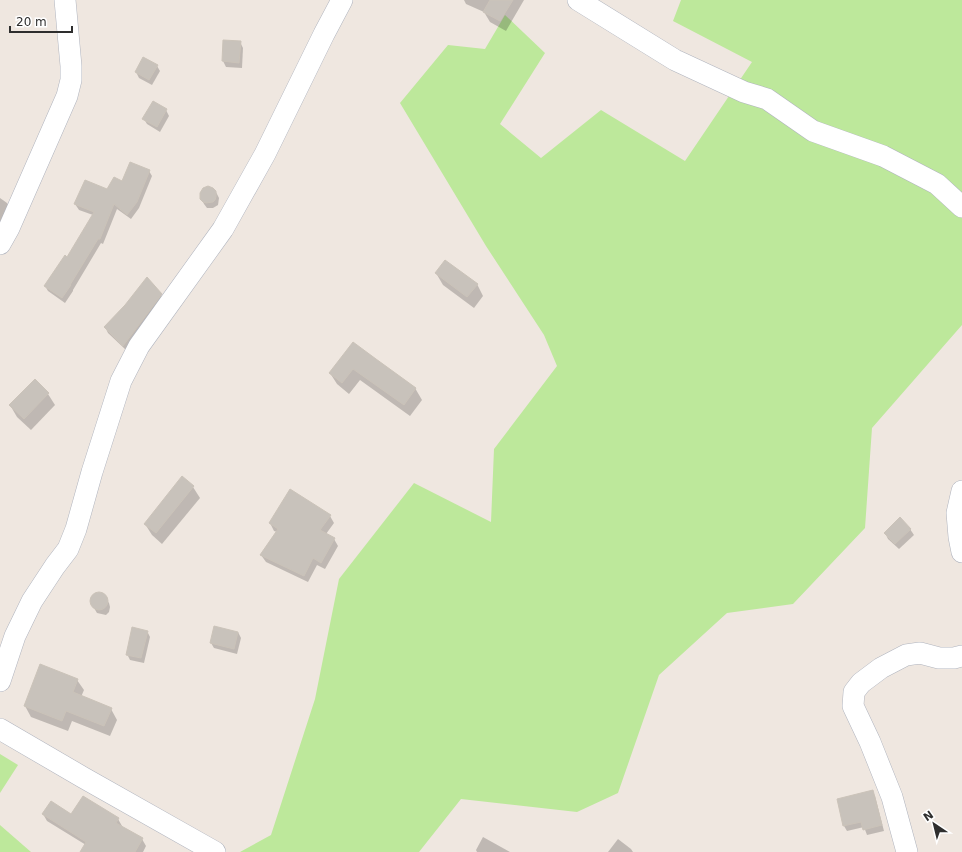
<svg xmlns="http://www.w3.org/2000/svg" width="962" height="852" viewBox="0 0 962 852" font-family="'DejaVu Sans',sans-serif">
<style>
.green{fill:#bde89b}
.shadow{fill:#0003}
.building{fill:#c8c2bb;stroke:#cbc3b9}
.lines{fill:none;stroke-linecap:round;stroke-linejoin:round}
.minor-casing{stroke:#b0b4be;stroke-width:22}
.minor{stroke:#fff;stroke-width:21}
</style>
<rect width="100%" height="100%" fill="#efe7e0"/>
<!-- green -->
<g class="green">
<path d="M 681,0 L 962,0 L 962,325 L 872,428 L 865,528 L 793,604 L 727,613 L 659,675 L 618,793 L 577,812 L 461,799 L 419,852 L 240,852 L 271,835 L 315,699 L 339,579 L 414,483 L 491,522 L 494,449 L 557,366 L 544,335 L 486,246 L 400,103 L 448,45 L 485,49 L 505,15 L 545,53 L 500,124 L 541,158 L 601,110 L 685,161 L 752,62 L 673,21 Z"/>
<path d="M 0,754 L 18,765 L 0,793 Z"/>
<path d="M 0,825 L 31,852 L 0,852 Z"/>
</g>
<!-- shadow -->
<g class="shadow">
<path d="M 464,0 L 524,0 L 506,31 L 490,22 L 484,12 L 466,4 Z"/>
<path d="M 224,41 L 240,42 L 243,48 L 242,68 L 226,67 L 223,61 Z"/>
<path d="M 157,66 L 160,71 L 152,85 L 139,78 L 136,72 Z"/>
<path d="M 166,110 L 169,116 L 160,132 L 147,124 L 144,119 Z"/>
<path d="M 149,171 L 152,176 L 139,208 L 131,219 L 117,209 L 103,244 L 101,243 L 73,290 L 73,291 L 65,303 L 48,291 L 45,286 L 67,259 L 93,215 L 79,210 L 75,204 L 107,191 Z"/>
<path d="M 216,192 L 219,198 L 218,205 L 213,208 L 207,208 L 204,204 L 201,198 Z"/>
<path d="M 0,198 L 7,203 L 10,208 L 0,229 Z"/>
<path d="M 436,273 L 477,284 L 483,296 L 474,308 L 443,285 Z"/>
<path d="M 161,295 L 164,300 L 126,350 L 108,333 L 105,327 Z"/>
<path d="M 353,343 L 415,388 L 422,400 L 410,416 L 360,380 L 349,394 L 337,384 L 330,373 Z"/>
<path d="M 35,381 L 48,394 L 55,405 L 31,430 L 17,417 L 10,405 Z"/>
<path d="M 193,487 L 200,498 L 162,544 L 152,535 L 145,524 Z"/>
<path d="M 330,516 L 334,523 L 326,534 L 334,539 L 338,546 L 325,569 L 317,565 L 308,582 L 266,562 L 261,555 L 277,532 L 274,531 L 270,523 Z"/>
<path d="M 910,529 L 914,535 L 899,549 L 888,539 L 885,533 Z"/>
<path d="M 96,594 L 103,595 L 109,603 L 110,607 L 109,612 L 106,615 L 97,613 L 94,608 L 91,601 Z"/>
<path d="M 147,631 L 150,637 L 144,663 L 130,660 L 127,654 Z"/>
<path d="M 238,632 L 241,638 L 237,654 L 214,648 L 211,643 Z"/>
<path d="M 77,680 L 84,690 L 81,697 L 111,709 L 117,720 L 110,736 L 72,721 L 68,731 L 31,717 L 25,706 Z"/>
<path d="M 872,791 L 875,796 L 884,831 L 867,835 L 864,827 L 847,831 L 844,826 Z"/>
<path d="M 43,814 L 72,815 L 118,819 L 122,826 L 121,827 L 142,839 L 146,846 L 143,852 L 81,852 L 86,845 L 47,821 Z"/>
<path d="M 483,837 L 510,852 L 477,852 L 476,850 Z"/>
<path d="M 618,839 L 631,849 L 633,852 L 608,852 Z"/>
</g>
<!-- building -->
<g class="building">
<path d="M 490,0 L 513,0 L 500,21 L 483,12 Z"/>
<path d="M 223,40 L 241,41 L 239,63 L 222,61 Z"/>
<path d="M 143,57 L 158,65 L 149,80 L 135,72 Z"/>
<path d="M 153,101 L 167,109 L 157,127 L 142,119 Z"/>
<path d="M 130,162 L 150,170 L 137,202 L 127,215 L 114,204 L 100,239 L 98,239 L 70,285 L 71,285 L 62,298 L 44,286 L 65,255 L 67,257 L 94,212 L 74,204 L 85,180 L 107,189 L 114,177 L 122,181 Z"/>
<path d="M 208,186 L 213,188 L 216,191 L 216,197 L 215,200 L 213,202 L 206,203 L 203,202 L 200,199 L 200,193 L 203,188 Z"/>
<path d="M 445,260 L 478,284 L 467,297 L 435,273 Z"/>
<path d="M 147,277 L 162,294 L 123,346 L 104,327 L 125,305 Z"/>
<path d="M 353,342 L 376,359 L 416,388 L 404,405 L 353,369 L 342,383 L 329,373 Z"/>
<path d="M 35,379 L 49,393 L 24,419 L 9,405 Z"/>
<path d="M 182,476 L 194,486 L 156,533 L 144,524 Z"/>
<path d="M 290,489 L 331,515 L 320,530 L 335,538 L 321,563 L 313,558 L 304,576 L 260,555 L 278,529 L 269,523 Z"/>
<path d="M 900,517 L 911,529 L 895,544 L 884,533 Z"/>
<circle cx="99" cy="601" r="9"/>
<path d="M 214,626 L 238,632 L 234,649 L 210,643 Z"/>
<path d="M 132,627 L 148,631 L 141,658 L 126,655 Z"/>
<path d="M 40,664 L 78,679 L 73,692 L 112,708 L 104,726 L 66,711 L 62,721 L 24,706 Z"/>
<path d="M 873,790 L 882,825 L 863,830 L 861,822 L 843,826 L 837,799 Z"/>
<path d="M 83,796 L 119,818 L 116,823 L 143,838 L 135,852 L 80,852 L 86,842 L 42,814 L 51,801 L 71,814 Z"/>
</g>
<g class="lines">
<defs>
<g id="minor">
<path d="M 578,0 L 675,60 L 744,92 L 767,99 L 813,131 L 883,156 L 937,184 L 962,207"/>
<path d="M 0,244 L 9,228 L 67,96 L 71,80 L 71,66 L 65,0"/>
<path d="M 962,491 L 957,513 L 959,537 L 962,552"/>
<path d="M 0,681 L 15,636 L 32,601 L 55,566 L 68,549 L 76,529 L 92,472 L 121,381 L 139,346 L 223,229 L 265,154 L 324,34 L 342,0"/>
<path d="M 0,729 L 84,778 L 215,852"/>
<path d="M 907,852 L 892,797 L 870,742 L 853,706 L 854,692 L 861,683 L 881,668 L 906,655 L 920,653 L 939,658 L 954,658 L 962,656"/>
</g>
</defs>
<!-- minor casing -->
<use href="#minor" class="minor-casing"/>
<!-- minor -->
<use href="#minor" class="minor"/>
</g>
<!-- north arrow -->
<g transform="translate(934 824) rotate(325)" stroke="#ffffff" stroke-width="3" paint-order="stroke">
<path d="M0-3L7 15L0 10L-7 15Z" fill="#2e2e2e"/>
<text y="-6" font-size="11" font-weight="bold" text-anchor="middle" fill="#2e2e2e">N</text>
</g>
<!-- scale -->
<path d="M10 26v6h62v-6" fill="none" stroke="#2e2e2e" stroke-width="2"/>
<text x="16" y="26" font-size="12" fill="#2e2e2e" stroke="#ffffff" stroke-width="3" paint-order="stroke">20 m</text>
</svg>
